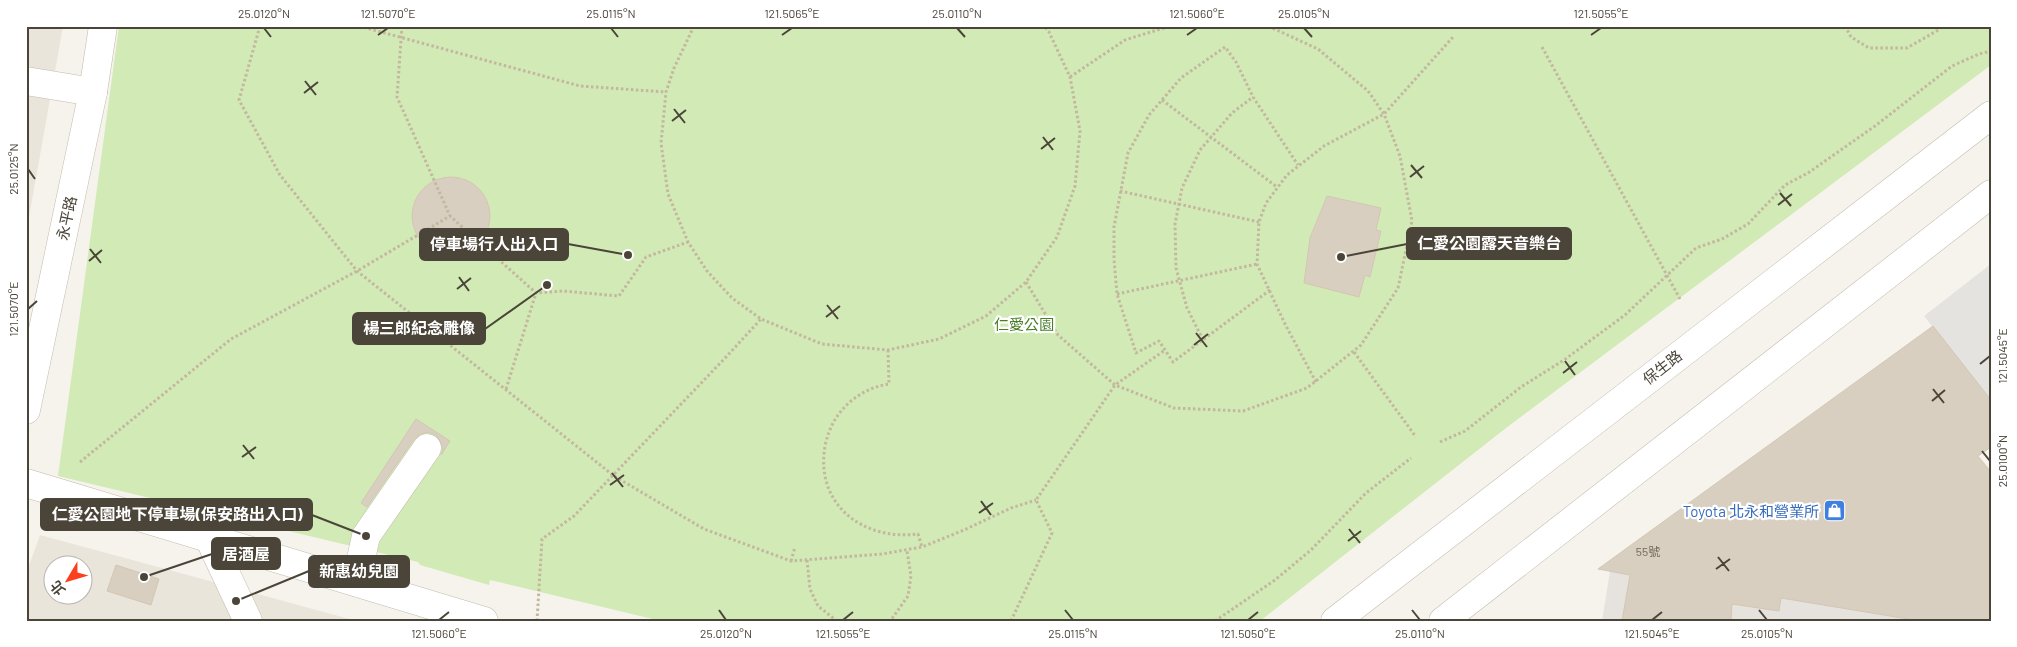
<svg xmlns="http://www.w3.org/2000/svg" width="2017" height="647" viewBox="0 0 2017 647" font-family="Barlow,'Noto Sans TC',sans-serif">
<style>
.residential{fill:#eae5da;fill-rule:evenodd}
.industrial{fill:#e6e2dd}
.green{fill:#d2eab5}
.parking{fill:#e5e3e0}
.building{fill:#d8cfc1;stroke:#d3c7b4}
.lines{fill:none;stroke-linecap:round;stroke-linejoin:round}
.minor-casing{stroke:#c2bbae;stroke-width:29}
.path{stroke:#c4b79f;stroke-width:3;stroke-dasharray:2.5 2.5;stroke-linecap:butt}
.minor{stroke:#fff;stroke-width:28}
.ticks{fill:none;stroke:#4b4439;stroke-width:2}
.labels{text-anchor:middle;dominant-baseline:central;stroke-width:4.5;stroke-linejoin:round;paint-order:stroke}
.number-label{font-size:12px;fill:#6e675b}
.street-label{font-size:15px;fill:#4b4439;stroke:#fff}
.park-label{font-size:15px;fill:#4a7f2a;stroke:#fff}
.shop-label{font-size:15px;fill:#366cbe;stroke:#fff;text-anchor:end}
.leader{fill:none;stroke:#4b4439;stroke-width:2}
.callout-dot{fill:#4b4439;stroke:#fff;stroke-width:2}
.callout{fill:#4b4439;stroke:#4b4439;stroke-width:2}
.callout-label{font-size:16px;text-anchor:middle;font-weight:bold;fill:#fff}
.neatline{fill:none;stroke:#4b4439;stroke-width:2}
.ticks-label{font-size:12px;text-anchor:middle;fill:#4b4439}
</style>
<rect width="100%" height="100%" fill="#f6f3ec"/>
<!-- residential -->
<g class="residential">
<path d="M 26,26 L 63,26 L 26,234 Z"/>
<path d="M 40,535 L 357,621 L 26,621 L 26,574 ZM 52,564 L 82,564 L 82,594 L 52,594 Z"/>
</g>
<!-- industrial -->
<path class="industrial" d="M 1610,571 L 1934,621 L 1602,621 Z"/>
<!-- green -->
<path class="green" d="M 119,26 L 1991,26 L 1991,65 L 1506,428 L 1260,621 L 661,621 L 490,580 L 489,585 L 420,565 L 418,562 L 58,476 Z"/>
<!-- parking -->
<path class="parking" d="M 1991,264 L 1991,400 L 1924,316 Z"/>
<!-- building -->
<g class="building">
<circle cx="451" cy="216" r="39"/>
<path d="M 1327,196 L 1381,208 L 1376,230 L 1381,231 L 1370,277 L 1365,275 L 1359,297 L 1304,283 L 1310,238 Z"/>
<path d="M 1933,326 L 1991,400 L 1991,447 L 1978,456 L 1991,472 L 1991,621 L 1920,621 L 1781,598 L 1779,611 L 1732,604 L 1731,621 L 1622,621 L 1630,575 L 1598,569 Z"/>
<path d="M 416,419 L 450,441 L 441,455 L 443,449 L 441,442 L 436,435 L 428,432 L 420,434 L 414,439 L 367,507 L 361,503 Z"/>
<path d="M 116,565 L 159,579 L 151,605 L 107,591 Z"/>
</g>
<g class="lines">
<defs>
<g id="minor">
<path d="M 26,81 L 93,92"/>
<path d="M 26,410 L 93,92 L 103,26"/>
<path d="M 26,483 L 484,621"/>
<path d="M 209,538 L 248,621"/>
<path d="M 356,582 L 366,536 L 427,448"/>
<path d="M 1335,621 L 1991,115"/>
<path d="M 1443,621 L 1991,194"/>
</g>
</defs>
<!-- minor casing -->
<use href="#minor" class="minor-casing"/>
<!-- path -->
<g class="path">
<path d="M 260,26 L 239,100 L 280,175 L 357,271 L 614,476 L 704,529 L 791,561 L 882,554 L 922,547 L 964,530 L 1011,508 L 1036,500"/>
<path d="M 359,26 L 580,86 L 666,92"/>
<path d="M 402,26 L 397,97 L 450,216"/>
<path d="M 694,26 L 674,68 L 666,92 L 661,143 L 668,194 L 688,242 L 707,271 L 732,298 L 761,319 L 822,344 L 888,350 L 939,339 L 986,316 L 1026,282 L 1057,237 L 1075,186 L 1080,131 L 1070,77 L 1049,32 L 1044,26"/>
<path d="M 1845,26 L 1851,37 L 1869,48 L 1907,48 L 1940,29 L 1941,26"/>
<path d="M 1542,47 L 1680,299"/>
<path d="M 1070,77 L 1125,40 L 1170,26"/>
<path d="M 1162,100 L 1277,187"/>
<path d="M 1120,191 L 1259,222"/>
<path d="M 1026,282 L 1058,335 L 1115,385 L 1174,408 L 1243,411 L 1307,388 L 1361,345 L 1398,288 L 1412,221 L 1400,156 L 1384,114 L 1368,91 L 1318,49 L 1268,26"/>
<path d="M 1270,290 L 1173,362 L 1159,341 L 1136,353 L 1117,294 L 1114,259 L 1114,227 L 1128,153 L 1149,115 L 1181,78 L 1225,47 L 1236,62 L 1253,97 L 1298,165"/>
<path d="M 1117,294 L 1257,264"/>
<path d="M 1203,340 L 1187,308 L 1176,268 L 1175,224 L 1182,188 L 1200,150 L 1232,113 L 1253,97"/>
<path d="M 888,350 L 889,384 C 875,386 862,392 851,401 C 837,413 829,427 825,446 C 815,504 862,541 918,534 L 922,547"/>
<path d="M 1354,352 L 1416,437"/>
<path d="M 1316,382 L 1285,324 L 1257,264 L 1259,222 L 1266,203 L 1287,175 L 1324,146 L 1384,114 L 1453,37"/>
<path d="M 506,389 L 536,293"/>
<path d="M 1440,442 L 1465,431 L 1521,387 L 1564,360 L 1625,315 L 1696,248 L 1722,239 L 1748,224 L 1785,185 L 1808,173 L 1875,126 L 1952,66 L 1979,54 L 1991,51"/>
<path d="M 80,462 L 231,339 L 357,271 L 450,216 L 536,293 L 563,291 L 619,296 L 646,257 L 688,242"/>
<path d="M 807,560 L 810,589 L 818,606 L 837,621"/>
<path d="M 791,561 L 795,547"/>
<path d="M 537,621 L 542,539 L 574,516 L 727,356 L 761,319"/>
<path d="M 888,621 L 891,620 L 908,596 L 911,576 L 907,551"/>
<path d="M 1011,621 L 1052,533 L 1036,500 L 1115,385 L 1165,350"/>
<path d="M 1215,621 L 1275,580 L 1311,550 L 1366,493 L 1411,458"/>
</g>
<!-- minor -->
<use href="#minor" class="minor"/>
</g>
<!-- ticks -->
<path class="ticks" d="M 264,28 L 271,37M 611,28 L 618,37M 957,28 L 965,37M 1304,28 L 1312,37M 378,35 L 388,28M 782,35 L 792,28M 1187,35 L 1197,28M 1591,35 L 1601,28M 305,81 L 316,95M 304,93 L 318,82M 674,109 L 685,123M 672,121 L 686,110M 1043,137 L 1053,150M 1041,149 L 1055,138M 1411,165 L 1422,178M 28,169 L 35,179M 1410,177 L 1424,166M 1780,193 L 1791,206M 1778,205 L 1792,194M 90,249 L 101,263M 89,261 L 102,250M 459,277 L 469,291M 457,289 L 471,278M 827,305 L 838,319M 28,309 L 37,301M 826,317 L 840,306M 1196,333 L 1207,347M 1194,345 L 1208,334M 1565,361 L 1575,375M 1980,364 L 1990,356M 1563,373 L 1577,362M 1933,389 L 1944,403M 1932,401 L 1945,390M 243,445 L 254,459M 1982,451 L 1990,461M 242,457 L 256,447M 612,473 L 623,487M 610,485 L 624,475M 981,501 L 991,515M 979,513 L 993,503M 1349,529 L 1360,543M 1348,541 L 1361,531M 1718,557 L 1729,571M 1716,569 L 1730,559M 719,610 L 726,620M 1065,610 L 1073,620M 1412,610 L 1420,620M 1759,610 L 1767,620M 439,620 L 449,612M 843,620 L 853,612M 1248,620 L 1258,612M 1652,620 L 1662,612"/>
<!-- icons -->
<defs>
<symbol id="shop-square" viewBox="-11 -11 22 22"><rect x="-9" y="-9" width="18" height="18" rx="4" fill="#3f7fe0" stroke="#fff"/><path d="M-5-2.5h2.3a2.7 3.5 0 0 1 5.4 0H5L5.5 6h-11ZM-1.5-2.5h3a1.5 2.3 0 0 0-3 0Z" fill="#fff"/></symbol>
</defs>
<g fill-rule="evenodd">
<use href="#shop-square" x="1822" y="498" width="25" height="25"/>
</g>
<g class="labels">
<!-- number labels -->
<g class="number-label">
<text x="1648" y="551">55號</text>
</g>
<!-- street labels -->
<g class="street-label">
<text transform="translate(66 218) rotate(-78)">永平路</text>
<text transform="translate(1662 367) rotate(-38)">保生路</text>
</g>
<!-- park labels -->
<g class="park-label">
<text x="1024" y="324">仁愛公園</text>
</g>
<!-- shop labels -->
<g class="shop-label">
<text x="1819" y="511">Toyota 北永和營業所</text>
</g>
</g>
<!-- callouts -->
<path class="leader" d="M1341 257L1407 244M628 255L568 244M547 285L485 329M366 536L312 515M144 577L212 554M236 601L309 571"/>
<g class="callout-dot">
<circle cx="1341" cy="257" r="5"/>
<circle cx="628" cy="255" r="5"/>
<circle cx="547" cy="285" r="5"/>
<circle cx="366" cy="536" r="5"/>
<circle cx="144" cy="577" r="5"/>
<circle cx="236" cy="601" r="5"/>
</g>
<g class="callout">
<rect x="1407" y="228" width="164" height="31" rx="5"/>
<rect x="420" y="229" width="148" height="31" rx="5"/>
<rect x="353" y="313" width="132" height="31" rx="5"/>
<rect x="41" y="499" width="271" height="31" rx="5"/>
<rect x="212" y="538" width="68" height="31" rx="5"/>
<rect x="309" y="556" width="100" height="31" rx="5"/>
</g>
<g class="callout-label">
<text x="1489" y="249">仁愛公園露天音樂台</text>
<text x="494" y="250">停車場行人出入口</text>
<text x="419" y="334">楊三郎紀念雕像</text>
<text x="177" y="520">仁愛公園地下停車場(保安路出入口)</text>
<text x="246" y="560">居酒屋</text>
<text x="359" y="577">新惠幼兒園</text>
</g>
<!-- border -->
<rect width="2017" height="647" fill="none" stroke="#ffffff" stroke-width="55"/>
<!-- north arrow -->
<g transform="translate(68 580) rotate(232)"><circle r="24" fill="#ffffff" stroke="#b7b4b0"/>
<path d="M0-4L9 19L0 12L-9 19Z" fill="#fc3f1d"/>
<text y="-8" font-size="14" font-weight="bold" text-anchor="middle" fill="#4b4439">北</text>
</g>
<rect x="28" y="28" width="1962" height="592" class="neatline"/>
<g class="ticks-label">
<text x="264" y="18">25.0120°N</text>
<text x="388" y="18">121.5070°E</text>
<text x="611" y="18">25.0115°N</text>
<text x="792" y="18">121.5065°E</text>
<text x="957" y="18">25.0110°N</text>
<text x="1197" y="18">121.5060°E</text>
<text x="1304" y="18">25.0105°N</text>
<text x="1601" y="18">121.5055°E</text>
<text transform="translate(14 169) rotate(-90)" y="4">25.0125°N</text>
<text transform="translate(14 309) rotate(-90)" y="4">121.5070°E</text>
<text transform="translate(2003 356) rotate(-90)" y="4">121.5045°E</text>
<text transform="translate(2003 461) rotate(-90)" y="4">25.0100°N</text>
<text x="439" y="638">121.5060°E</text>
<text x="726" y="638">25.0120°N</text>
<text x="843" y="638">121.5055°E</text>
<text x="1073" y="638">25.0115°N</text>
<text x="1248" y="638">121.5050°E</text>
<text x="1420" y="638">25.0110°N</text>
<text x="1652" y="638">121.5045°E</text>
<text x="1767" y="638">25.0105°N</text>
</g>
</svg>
